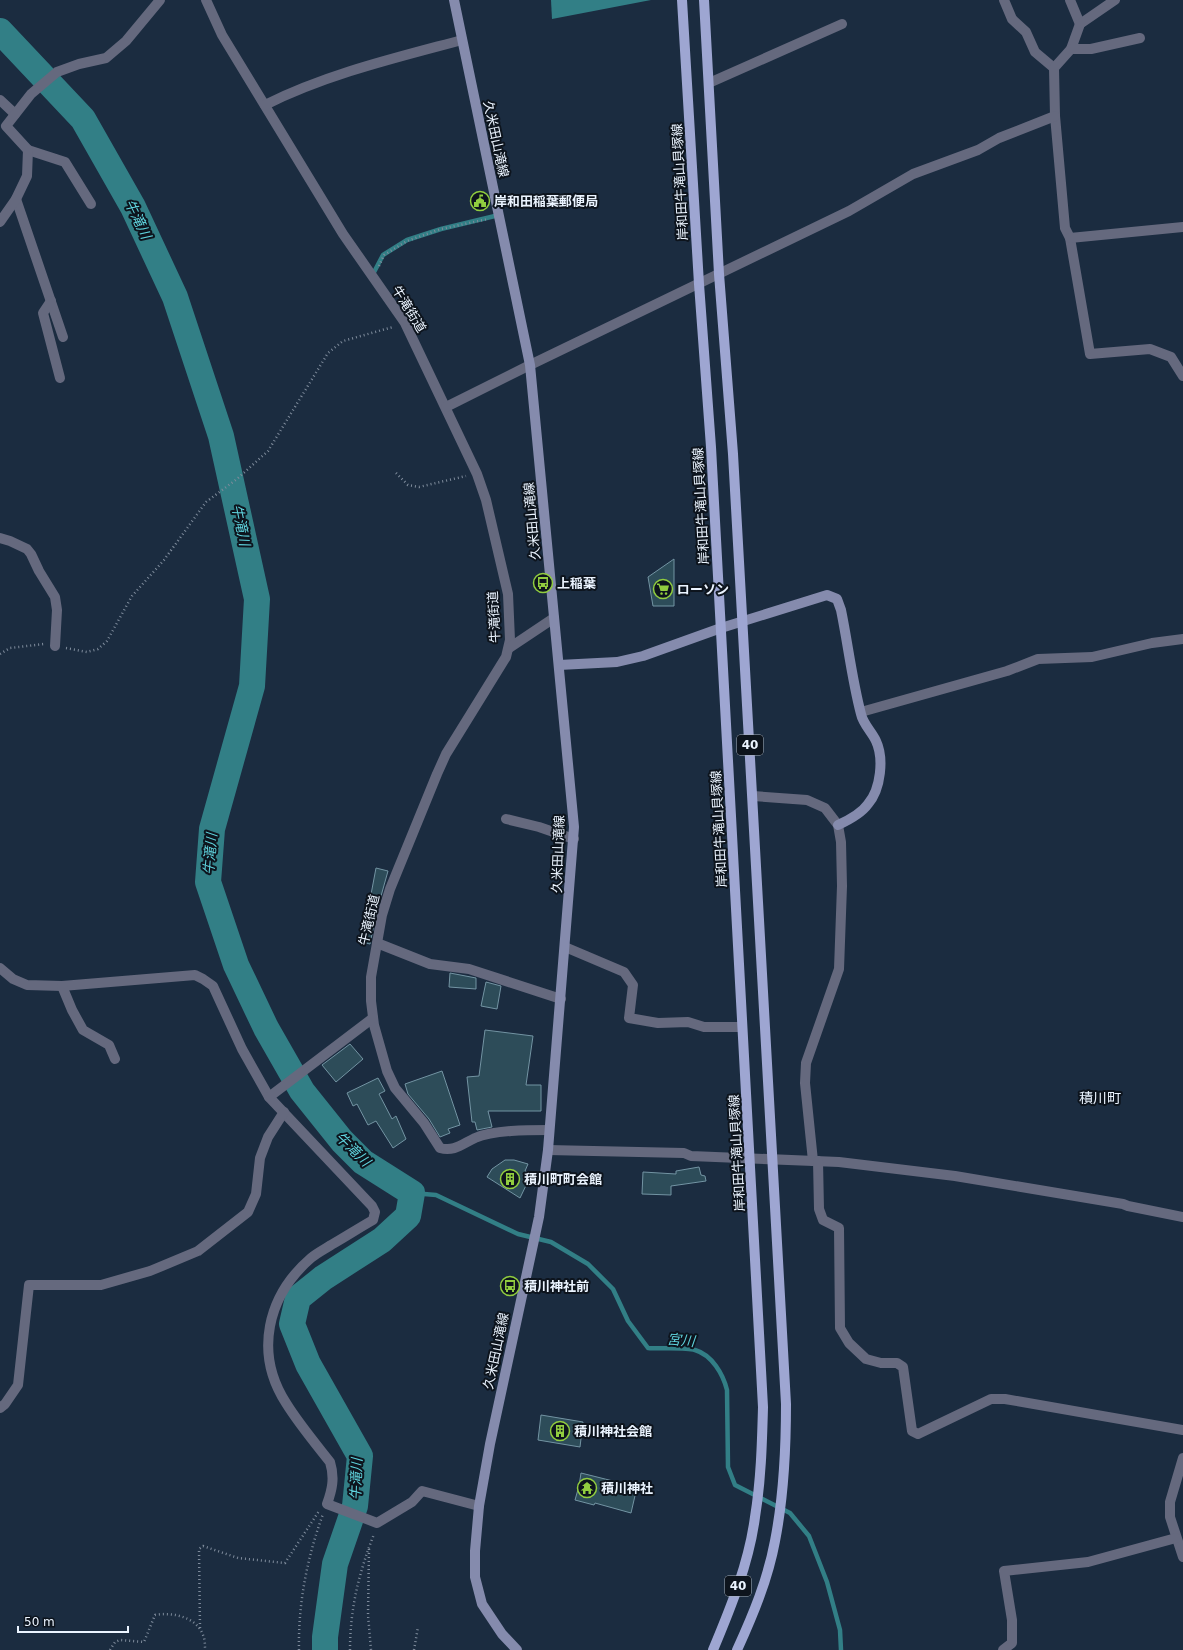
<svg xmlns="http://www.w3.org/2000/svg" width="1183" height="1650" viewBox="0 0 1183 1650" font-family="'DejaVu Sans','Noto Sans JP',sans-serif">
<style>
.water{fill:#327f86}
.lines{fill:none;stroke-linecap:round;stroke-linejoin:round}
.stream{stroke:#327f86;stroke-width:4.5}
.river{stroke:#327f86;stroke-width:26}
.building{fill:#2d4c59;stroke:#7394a3}
.path{stroke:#7f8c9c;stroke-width:2.5;stroke-dasharray:1 3;stroke-linecap:butt}
.street{stroke:#65697e;stroke-width:10}
.secondary{stroke:#858bad;stroke-width:10}
.primary{stroke:#9ea6d2;stroke-width:10}
.labels{text-anchor:middle;dominant-baseline:central;stroke-width:4;stroke-linejoin:round;paint-order:stroke}
.shield{fill:#0d141d;stroke:#a8b1bb;stroke-width:1}
.shield-label{font-size:12px;font-weight:bold;fill:#ebf4ff}
.street-label{font-size:13px;fill:#ebf4ff;stroke:#0d141d}
.poi-label{font-size:13px;font-weight:bold;fill:#ebf4ff;stroke:#0d141d;text-anchor:start}
.water-label{font-size:14px;font-style:italic;fill:#5fd3dd;stroke:#0d141d}
.neighbourhood-label{font-size:14px;fill:#ebf4ff;stroke:#0d141d}
</style>
<rect width="100%" height="100%" fill="#1b2c40"/>
<!-- water -->
<path class="water" d="M 551,0 L 651,0 L 552,19 Z"/>
<g class="lines">
<!-- stream -->
<g class="stream">
<path d="M 372,276 L 383,255 L 407,240 L 441,229 L 499,215"/>
<path d="M 412,1193 L 436,1195 L 518,1234 L 551,1242 L 588,1264 L 613,1289 L 628,1321 L 648,1348 C 659,1349 686,1347 695,1350 C 712,1355 723,1374 727,1390 L 728,1467 L 735,1485 L 790,1513 L 809,1536 L 827,1582 L 840,1630 L 841,1650"/>
</g>
<!-- river -->
<path class="river" d="M 0,31 L 83,119 L 133,207 L 175,297 L 221,436 L 257,599 L 252,686 L 212,829 L 208,882 L 236,965 L 266,1028 L 302,1091 L 342,1141 L 363,1162 L 412,1193 L 408,1216 L 382,1240 L 323,1278 L 298,1298 L 292,1324 L 308,1364 L 360,1456 L 355,1506 L 335,1564 L 325,1637 L 325,1650"/>
</g>
<!-- building -->
<g class="building">
<path d="M 674,559 L 674,606 L 653,606 L 648,577 Z"/>
<path d="M 376,868 L 388,871 L 376,914 L 370,944 L 362,942 Z"/>
<path d="M 450,973 L 476,978 L 476,989 L 449,987 Z"/>
<path d="M 486,982 L 501,986 L 497,1009 L 481,1006 Z"/>
<path d="M 485,1030 L 533,1036 L 526,1085 L 541,1085 L 541,1111 L 488,1111 L 492,1127 L 477,1130 L 475,1122 L 472,1122 L 467,1077 L 479,1076 Z"/>
<path d="M 350,1044 L 363,1059 L 336,1082 L 322,1065 Z"/>
<path d="M 442,1071 L 460,1125 L 448,1129 L 450,1133 L 440,1137 L 429,1119 L 408,1094 L 405,1084 Z"/>
<path d="M 378,1078 L 385,1091 L 379,1094 L 392,1119 L 396,1116 L 406,1139 L 393,1148 L 376,1121 L 368,1125 L 357,1104 L 353,1106 L 347,1093 Z"/>
<path d="M 505,1160 L 514,1160 L 528,1164 L 525,1171 L 531,1175 L 520,1198 L 487,1177 L 492,1169 Z"/>
<path d="M 699,1167 L 701,1175 L 705,1176 L 706,1181 L 671,1186 L 671,1195 L 642,1194 L 643,1172 L 676,1174 L 676,1171 Z"/>
<path d="M 541,1415 L 583,1422 L 580,1447 L 538,1440 Z"/>
<path d="M 581,1473 L 637,1487 L 631,1513 L 595,1503 L 594,1505 L 575,1500 L 579,1486 Z"/>
</g>
<g class="lines">
<!-- path -->
<g class="path">
<path d="M 379,266 L 384,255 L 407,241 L 441,229 L 488,219"/>
<path d="M 396,473 L 408,485 L 419,487 L 466,476"/>
<path d="M 66,648 L 87,652 L 98,649 L 107,641 L 132,596 L 164,560 L 206,502 L 237,479 L 268,451 L 328,353 L 343,341 L 393,327"/>
<path d="M 0,654 L 10,648 L 44,644"/>
<path d="M 369,1549 L 368,1615 L 371,1650"/>
<path d="M 200,1628 L 199,1549 L 203,1546 L 238,1558 L 285,1563 L 319,1511"/>
<path d="M 110,1650 L 115,1642 L 120,1640 L 144,1642 L 155,1615 C 171,1612 196,1616 203,1635 C 205,1639 205,1645 205,1650"/>
<path d="M 299,1650 C 298,1604 307,1558 323,1514"/>
<path d="M 350,1650 C 350,1608 359,1573 374,1534"/>
<path d="M 414,1650 L 418,1627"/>
</g>
<!-- street -->
<g class="street">
<path d="M 206,0 L 222,35 L 343,234 L 405,323 L 477,474 L 486,500 L 508,594 L 510,640 L 506,657 L 446,754 L 437,774 L 390,889 L 382,915 L 371,977 L 371,1001 L 374,1025 L 387,1071 L 395,1088 L 424,1123 L 440,1148 C 454,1152 462,1144 475,1138 C 494,1130 528,1130 549,1130"/>
<path d="M 1004,0 L 1012,19 L 1026,32 L 1035,52 L 1054,68"/>
<path d="M 1070,0 L 1080,24"/>
<path d="M 1115,0 L 1080,24 L 1071,49 L 1054,68 L 1055,116 L 1065,228 L 1070,238 L 1090,354 L 1150,349 L 1171,357 L 1183,376"/>
<path d="M 1071,49 L 1091,49 L 1140,38"/>
<path d="M 709,83 L 842,24"/>
<path d="M 0,100 L 15,114"/>
<path d="M 265,105 C 327,74 395,58 462,40"/>
<path d="M 28,150 L 65,162 L 91,204"/>
<path d="M 16,199 L 63,337"/>
<path d="M 0,222 L 16,199 L 27,176 L 28,150 L 6,126 L 31,94 L 57,72 L 79,64 L 106,58 L 126,41 L 160,0"/>
<path d="M 1070,238 L 1183,227"/>
<path d="M 51,301 L 43,313 L 60,378"/>
<path d="M 446,407 L 530,365 L 849,211 L 913,174 L 978,150 L 999,138 L 1055,116"/>
<path d="M 0,538 L 10,541 L 27,549 L 31,554 L 39,571 L 55,597 L 57,610 L 55,646"/>
<path d="M 509,648 L 554,618"/>
<path d="M 861,712 L 1007,671 L 1038,659 L 1092,657 L 1152,643 L 1183,639"/>
<path d="M 753,796 L 807,800 L 825,808 L 838,825 L 841,842 L 842,886 L 839,969 L 806,1063 L 805,1083 L 813,1161"/>
<path d="M 506,819 L 539,827 L 574,839"/>
<path d="M 377,943 L 430,964 L 469,969 L 561,999"/>
<path d="M 565,947 L 624,972 L 633,985 L 629,1018 L 658,1023 L 688,1022 L 704,1027 L 742,1027"/>
<path d="M 0,968 L 13,979 L 27,985 L 62,986 L 195,975 L 203,979 L 213,986 L 242,1049 L 269,1097 L 372,1206 L 375,1212 L 373,1220 C 359,1228 345,1237 331,1245 C 325,1249 317,1253 311,1258 C 267,1296 254,1353 286,1403 C 299,1424 315,1443 330,1462 C 335,1478 332,1490 327,1504 L 377,1523 L 412,1502 L 422,1491 L 479,1506"/>
<path d="M 62,986 L 72,1010 L 83,1030 L 109,1045 L 115,1059"/>
<path d="M 269,1097 L 373,1018"/>
<path d="M 548,1150 L 684,1153 L 691,1156 L 839,1162 L 955,1176 L 1123,1204 L 1128,1206 L 1183,1217"/>
<path d="M 818,1161 L 819,1209 L 823,1220 L 839,1228 L 840,1328 L 849,1343 L 866,1359 L 881,1363 L 897,1363 L 903,1367 L 912,1431 L 918,1434 L 991,1399 L 1005,1399 L 1183,1430"/>
<path d="M 0,1408 L 5,1404 L 18,1385 L 29,1285 L 101,1285 L 150,1271 L 198,1251 L 248,1212 L 256,1194 L 260,1158 L 268,1137 L 284,1112"/>
<path d="M 1183,1458 L 1170,1502 L 1170,1517 L 1183,1557"/>
<path d="M 1003,1650 L 1012,1643 L 1012,1620 L 1004,1571 L 1088,1562 L 1176,1538"/>
</g>
<!-- secondary -->
<g class="secondary">
<path d="M 454,0 L 530,365 L 574,827 L 548,1150 L 539,1217 L 490,1444 L 479,1506 L 475,1551 L 475,1577 L 482,1604 L 502,1634 L 517,1650"/>
<path d="M 559,665 L 617,662 L 643,656 L 721,628 L 827,595 L 837,599 L 841,610 C 848,644 852,680 861,714 C 863,724 872,732 876,741 C 884,758 881,789 868,804 C 861,814 849,820 838,825"/>
</g>
<!-- primary -->
<g class="primary">
<path d="M 682,0 L 699,284 L 711,447 L 763,1407 C 762,1444 761,1480 755,1517 C 749,1563 731,1607 713,1650"/>
<path d="M 704,0 L 719,274 L 733,454 L 786,1404 C 786,1450 784,1495 775,1541 C 768,1579 753,1615 737,1650"/>
</g>
</g>
<!-- icons -->
<defs>
<symbol id="civic-ring" viewBox="-11 -11 22 22"><circle r="9.5" fill="#0d141d" stroke="#91cd3f" stroke-width="1.5"/><path d="M-.6-6.5H3V-4.5H.6V-3L4-1V1h2V6H-6V1h2V-1L-.6-3ZM-1.2 2.5V6h2.4V2.5Z" fill="#91cd3f"/></symbol>
<symbol id="bus-ring" viewBox="-11 -11 22 22"><circle r="9.5" fill="#0d141d" stroke="#91cd3f" stroke-width="1.5"/><path d="M-5-6H5V4H4V6H2V4H-2V6H-4V4H-5ZM-3.5-4V0h7V-4ZM-3.5 1.2v1.5H-2V1.2ZM2 1.2v1.5H3.5V1.2Z" fill="#91cd3f"/></symbol>
<symbol id="supermarket-ring" viewBox="-11 -11 22 22"><circle r="9.5" fill="#0d141d" stroke="#91cd3f" stroke-width="1.5"/><path d="M-6-5.5h2.5l.6 2H6L4.5 2H-2.5L-4.4-4H-6ZM-1.5 3.2a1.3 1.3 0 1 0 .1 0ZM3 3.2a1.3 1.3 0 1 0 .1 0Z" fill="#91cd3f"/></symbol>
<symbol id="building-ring" viewBox="-11 -11 22 22"><circle r="9.5" fill="#0d141d" stroke="#91cd3f" stroke-width="1.5"/><path d="M-4-6H4V6H1V3H-1V6H-4ZM-2.5-4.3h1.7v1.8h-1.7ZM.8-4.3h1.7v1.8H.8ZM-2.5-1h1.7V.8h-1.7ZM.8-1h1.7V.8H.8Z" fill="#91cd3f"/></symbol>
<symbol id="temple-ring" viewBox="-11 -11 22 22"><circle r="9.5" fill="#0d141d" stroke="#91cd3f" stroke-width="1.5"/><path d="M0-6L5-2H3V0L6.5 2.5H4V6H1.5V3h-3V6H-4V2.5H-6.5L-3 0V-2H-5Z" fill="#91cd3f"/></symbol>
</defs>
<g fill-rule="evenodd">
<use href="#civic-ring" x="469" y="190" width="22" height="22"/>
<use href="#bus-ring" x="532" y="572" width="22" height="22"/>
<use href="#supermarket-ring" x="652" y="578" width="22" height="22"/>
<use href="#building-ring" x="499" y="1168" width="22" height="22"/>
<use href="#bus-ring" x="499" y="1275" width="22" height="22"/>
<use href="#building-ring" x="549" y="1420" width="22" height="22"/>
<use href="#temple-ring" x="576" y="1477" width="22" height="22"/>
</g>
<g class="labels">
<!-- shield labels -->
<g class="shield">
<rect x="737" y="735" width="26" height="20" rx="3"/>
<rect x="725" y="1576" width="26" height="20" rx="3"/>
</g>
<g class="shield-label">
<text x="750" y="745">40</text>
<text x="738" y="1586">40</text>
</g>
<!-- street labels -->
<g class="street-label">
<text transform="translate(496 139) rotate(78)">久米田山滝線</text>
<text transform="translate(680 182) rotate(-93)">岸和田牛滝山貝塚線</text>
<text transform="translate(409 309) rotate(58)">牛滝街道</text>
<text transform="translate(701 506) rotate(-93)">岸和田牛滝山貝塚線</text>
<text transform="translate(532 521) rotate(-95)">久米田山滝線</text>
<text transform="translate(494 617) rotate(-93)">牛滝街道</text>
<text transform="translate(719 829) rotate(-93)">岸和田牛滝山貝塚線</text>
<text transform="translate(558 854) rotate(-88)">久米田山滝線</text>
<text transform="translate(369 920) rotate(-77)">牛滝街道</text>
<text transform="translate(737 1153) rotate(-93)">岸和田牛滝山貝塚線</text>
<text transform="translate(496 1351) rotate(-78)">久米田山滝線</text>
</g>
<!-- poi labels -->
<g class="poi-label">
<text x="494" y="201">岸和田稲葉郵便局</text>
<text x="557" y="583">上稲葉</text>
<text x="677" y="589">ローソン</text>
<text x="524" y="1179">積川町町会館</text>
<text x="524" y="1286">積川神社前</text>
<text x="574" y="1431">積川神社会館</text>
<text x="601" y="1488">積川神社</text>
</g>
<!-- water labels -->
<g class="water-label">
<text transform="translate(138 219) rotate(64)">牛滝川</text>
<text transform="translate(241 525) rotate(78)">牛滝川</text>
<text transform="translate(210 854) rotate(-85)">牛滝川</text>
<text transform="translate(353 1149) rotate(44)">牛滝川</text>
<text transform="translate(681 1340) rotate(5)">宮川</text>
<text transform="translate(356 1479) rotate(-88)">牛滝川</text>
</g>
<!-- neighbourhood labels -->
<g class="neighbourhood-label">
<text x="1100" y="1098">積川町</text>
</g>
</g>
<!-- scale -->
<path d="M18 1626v6h110v-6" fill="none" stroke="#ebf4ff" stroke-width="2"/>
<text x="24" y="1626" font-size="12" fill="#ebf4ff" stroke="#0d141d" stroke-width="3" paint-order="stroke">50 m</text>
</svg>
